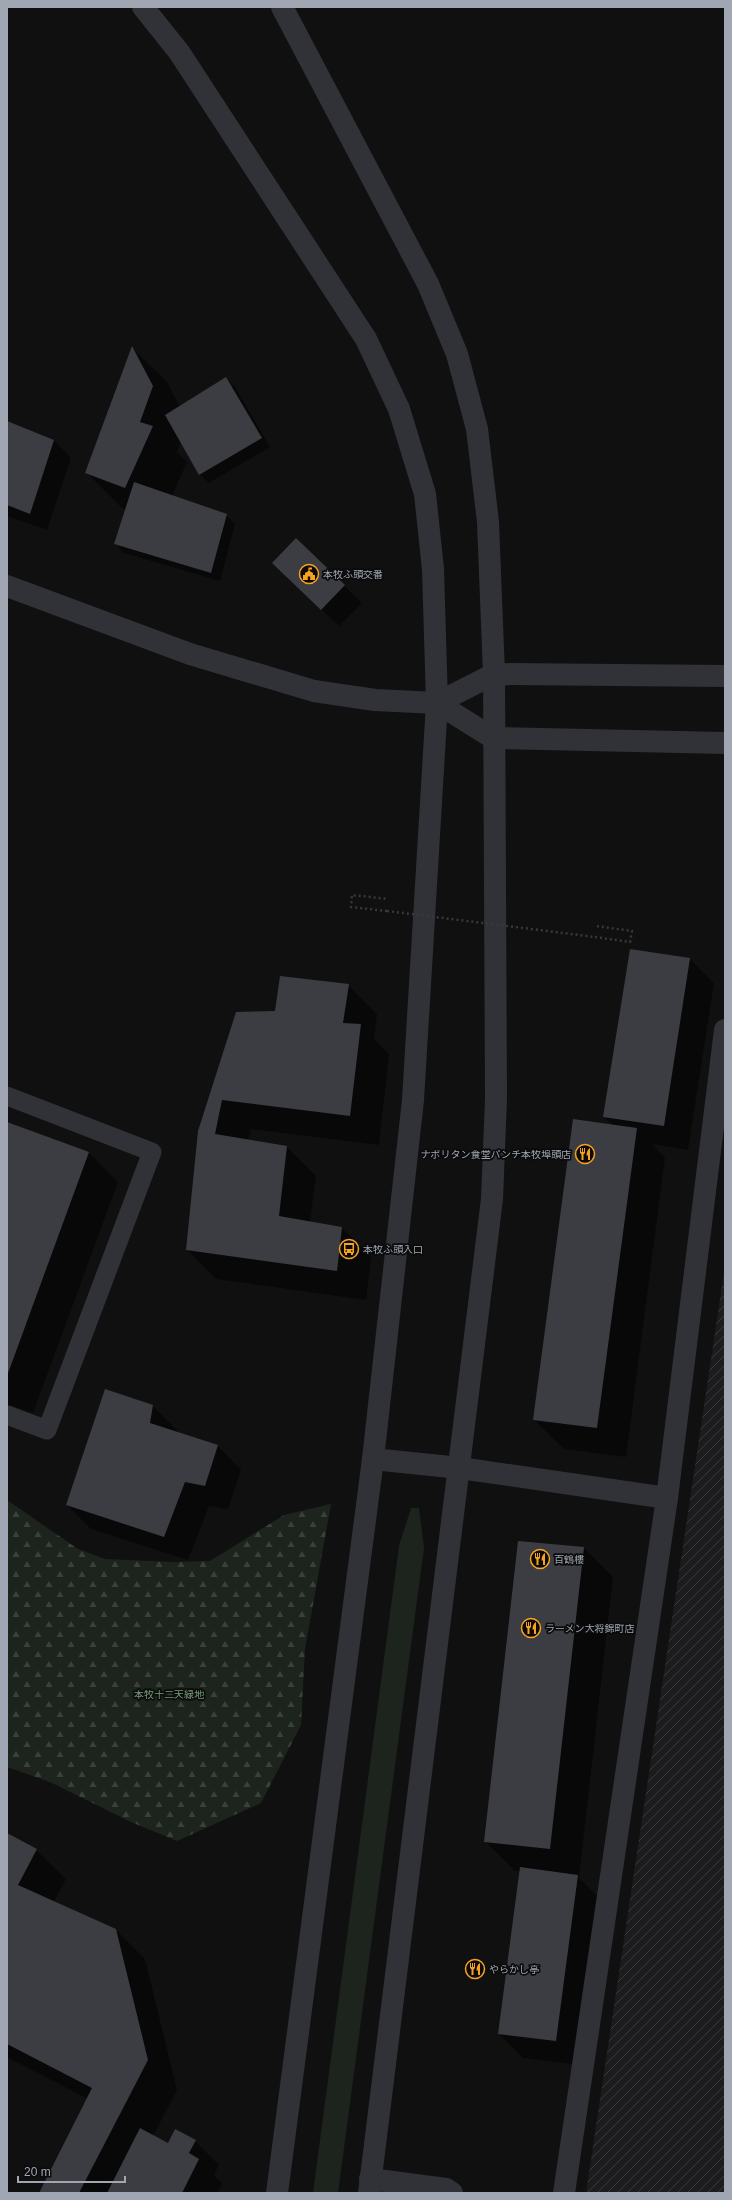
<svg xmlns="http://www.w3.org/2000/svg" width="732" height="2200" viewBox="0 0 732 2200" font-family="Arial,'Noto Sans JP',sans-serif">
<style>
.industrial{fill:url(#industrial-furrows)}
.grass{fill:#1c241d}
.forest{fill:url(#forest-firs)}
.shadow{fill:#0007}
.building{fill:#3c3d42}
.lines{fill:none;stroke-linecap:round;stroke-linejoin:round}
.path{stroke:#37393e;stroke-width:2.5;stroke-dasharray:2 3;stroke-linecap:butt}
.service{stroke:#313237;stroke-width:19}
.minor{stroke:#313237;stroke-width:22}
.tertiary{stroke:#313237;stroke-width:22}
.path-bridge{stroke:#37393e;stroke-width:2.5;stroke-dasharray:2 3;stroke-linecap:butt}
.labels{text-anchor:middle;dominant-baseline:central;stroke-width:3.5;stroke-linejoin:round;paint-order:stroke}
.poi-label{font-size:10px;fill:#a0a7b3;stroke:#0b0b0c;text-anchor:start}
.park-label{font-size:10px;fill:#769f76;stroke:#0b0b0c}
</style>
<defs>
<pattern id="industrial-furrows" width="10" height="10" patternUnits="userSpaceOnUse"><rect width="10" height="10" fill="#1c1c1e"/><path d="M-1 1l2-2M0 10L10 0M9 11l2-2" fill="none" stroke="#3a3a3c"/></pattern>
<pattern id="forest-firs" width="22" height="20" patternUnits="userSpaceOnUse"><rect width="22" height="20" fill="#1c241d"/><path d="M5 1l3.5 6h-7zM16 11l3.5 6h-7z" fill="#3a413b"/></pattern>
</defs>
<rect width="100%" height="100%" fill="#101011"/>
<!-- industrial -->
<path class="industrial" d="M 725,1266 L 725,2193 L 586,2193 Z"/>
<!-- grass -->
<path class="grass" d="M 411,1508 L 419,1508 L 424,1548 L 338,2193 L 313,2193 L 399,1546 Z"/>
<!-- forest -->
<path class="forest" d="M 7,1500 L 78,1549 L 105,1559 L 173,1562 L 210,1561 L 284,1515 L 331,1504 L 305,1649 L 301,1725 L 261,1803 L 177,1841 L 131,1822 L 50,1782 L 7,1767 Z"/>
<!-- shadow -->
<g class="shadow">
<path d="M 132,348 L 167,382 L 180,407 L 226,379 L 235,387 L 270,447 L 209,483 L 200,475 L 181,441 L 177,452 L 187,462 L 172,496 L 226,515 L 235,524 L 220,581 L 124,553 L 115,544 L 126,510 L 122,508 L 87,473 Z"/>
<path d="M 7,422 L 54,440 L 71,458 L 47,530 L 7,516 Z"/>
<path d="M 297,539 L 362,603 L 339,626 L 290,580 Z"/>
<path d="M 690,959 L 714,983 L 688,1150 L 652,1144 L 665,1158 L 626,1457 L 564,1449 L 534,1420 L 613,1126 L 604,1117 Z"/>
<path d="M 348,985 L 377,1014 L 374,1039 L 389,1054 L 379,1145 L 251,1129 L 248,1141 L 287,1147 L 316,1176 L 310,1222 L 342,1228 L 371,1257 L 366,1300 L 216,1279 L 187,1250 L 199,1132 L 276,1012 Z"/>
<path d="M 7,1123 L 89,1153 L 118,1182 L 33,1413 L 7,1404 Z"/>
<path d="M 106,1391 L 153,1406 L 177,1430 L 176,1433 L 218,1446 L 241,1470 L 228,1509 L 209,1506 L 188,1560 L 91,1529 L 67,1505 Z"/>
<path d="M 584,1548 L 613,1577 L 579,1878 L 601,1900 L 580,2065 L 523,2058 L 499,2034 L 520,1871 L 515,1871 L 485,1841 Z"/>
<path d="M 7,1834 L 36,1850 L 66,1879 L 54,1902 L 115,1929 L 145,1959 L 177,2090 L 153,2136 L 169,2144 L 195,2141 L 219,2165 L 214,2175 L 222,2184 L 217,2193 L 40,2193 L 88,2099 L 7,2057 Z"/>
</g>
<!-- building -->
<g class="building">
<path d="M 132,346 L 153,386 L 140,422 L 153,426 L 125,488 L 85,473 Z"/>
<path d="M 226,377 L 262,438 L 199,475 L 165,415 Z"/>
<path d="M 7,421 L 54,440 L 30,514 L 7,505 Z"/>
<path d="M 134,482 L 227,514 L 211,573 L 114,544 Z"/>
<path d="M 296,538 L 345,585 L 321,610 L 272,563 Z"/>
<path d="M 630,949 L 690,958 L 664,1126 L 603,1117 Z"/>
<path d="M 280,976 L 349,984 L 343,1023 L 361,1024 L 350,1116 L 222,1100 L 215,1134 L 287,1146 L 279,1216 L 342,1227 L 337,1271 L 186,1250 L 198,1131 L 236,1012 L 275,1011 Z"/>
<path d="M 573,1119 L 637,1128 L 597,1428 L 533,1420 Z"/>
<path d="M 7,1122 L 89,1152 L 7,1376 Z"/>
<path d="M 105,1389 L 153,1405 L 150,1423 L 218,1445 L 205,1486 L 185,1482 L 164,1537 L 66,1505 Z"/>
<path d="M 518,1541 L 584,1547 L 550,1849 L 484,1842 Z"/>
<path d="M 7,1833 L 37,1849 L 18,1885 L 116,1929 L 148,2060 L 79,2193 L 39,2193 L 92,2088 L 7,2044 Z"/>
<path d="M 520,1867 L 578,1875 L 556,2041 L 498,2034 Z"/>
<path d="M 140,2128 L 168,2143 L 175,2129 L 196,2140 L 189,2153 L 199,2159 L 182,2193 L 107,2193 Z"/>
</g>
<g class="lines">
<!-- path -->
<g class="path">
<path d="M 387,911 L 351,907 L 352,895 L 388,899"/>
<path d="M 595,937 L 630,942 L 632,931 L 596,926"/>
</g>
<!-- service -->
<path class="service" d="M 7,1096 L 152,1152 L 47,1430 L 7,1415"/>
<!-- minor -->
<g class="minor">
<path d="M 373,1459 L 460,1468 L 667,1498 L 564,2193"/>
<path d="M 667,1498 L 725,1030"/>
<path d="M 370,2179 L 446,2189 L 452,2193"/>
</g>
<!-- tertiary -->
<g class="tertiary">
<path d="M 143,7 L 179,52 L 366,339 L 399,409 L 425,494 L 433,569 L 437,703 L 413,1100 L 373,1459 L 277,2193"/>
<path d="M 282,7 L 428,284 L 457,354 L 477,429 L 488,522 L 494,674 L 496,1098 L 492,1199 L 369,2193"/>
<path d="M 7,586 L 190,654 L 314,691 L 375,700 L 437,703 L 493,738 L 725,743"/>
<path d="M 437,703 L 494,674 L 725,676"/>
</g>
<!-- path-bridge -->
<path class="path-bridge" d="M 387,911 L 595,937"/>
</g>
<!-- icons -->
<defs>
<symbol id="civic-ring" viewBox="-11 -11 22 22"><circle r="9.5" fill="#0b0b0c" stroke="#f9a220" stroke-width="1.5"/><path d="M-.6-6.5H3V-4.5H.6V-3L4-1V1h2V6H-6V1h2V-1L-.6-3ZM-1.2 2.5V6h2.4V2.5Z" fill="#f9a220"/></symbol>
<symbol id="restaurant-ring" viewBox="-11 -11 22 22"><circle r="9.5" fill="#0b0b0c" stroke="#f9a220" stroke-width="1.5"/><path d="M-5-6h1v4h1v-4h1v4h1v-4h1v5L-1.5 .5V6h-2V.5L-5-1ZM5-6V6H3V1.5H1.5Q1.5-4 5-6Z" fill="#f9a220"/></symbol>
<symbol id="bus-ring" viewBox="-11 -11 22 22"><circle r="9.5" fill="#0b0b0c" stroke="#f9a220" stroke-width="1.5"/><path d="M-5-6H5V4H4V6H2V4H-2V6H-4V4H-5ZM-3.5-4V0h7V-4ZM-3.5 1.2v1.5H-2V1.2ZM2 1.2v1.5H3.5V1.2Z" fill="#f9a220"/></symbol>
</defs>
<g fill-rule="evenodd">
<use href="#civic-ring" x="298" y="563" width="22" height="22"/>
<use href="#restaurant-ring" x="574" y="1143" width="22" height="22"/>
<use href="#bus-ring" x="338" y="1238" width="22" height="22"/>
<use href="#restaurant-ring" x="529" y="1548" width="22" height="22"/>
<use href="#restaurant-ring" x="520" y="1617" width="22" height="22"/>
<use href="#restaurant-ring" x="464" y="1958" width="22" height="22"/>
</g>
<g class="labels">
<!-- poi labels -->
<g class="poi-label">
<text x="323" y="574">本牧ふ頭交番</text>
<text x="571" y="1154" text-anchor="end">ナポリタン食堂パンチ本牧埠頭店</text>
<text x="363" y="1249">本牧ふ頭入口</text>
<text x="554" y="1559">百鶴樓</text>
<text x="545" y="1628">ラーメン大将錦町店</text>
<text x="489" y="1969">やらかし亭</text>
</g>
<!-- park labels -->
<g class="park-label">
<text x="169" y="1694">本牧十二天緑地</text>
</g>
</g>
<!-- border -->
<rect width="732" height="2200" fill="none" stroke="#a0a7b3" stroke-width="16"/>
<!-- scale -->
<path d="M18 2176v6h107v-6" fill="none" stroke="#a0a7b3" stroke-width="2"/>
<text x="24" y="2176" font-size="12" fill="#a0a7b3" stroke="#0b0b0c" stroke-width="3" paint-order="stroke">20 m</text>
</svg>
